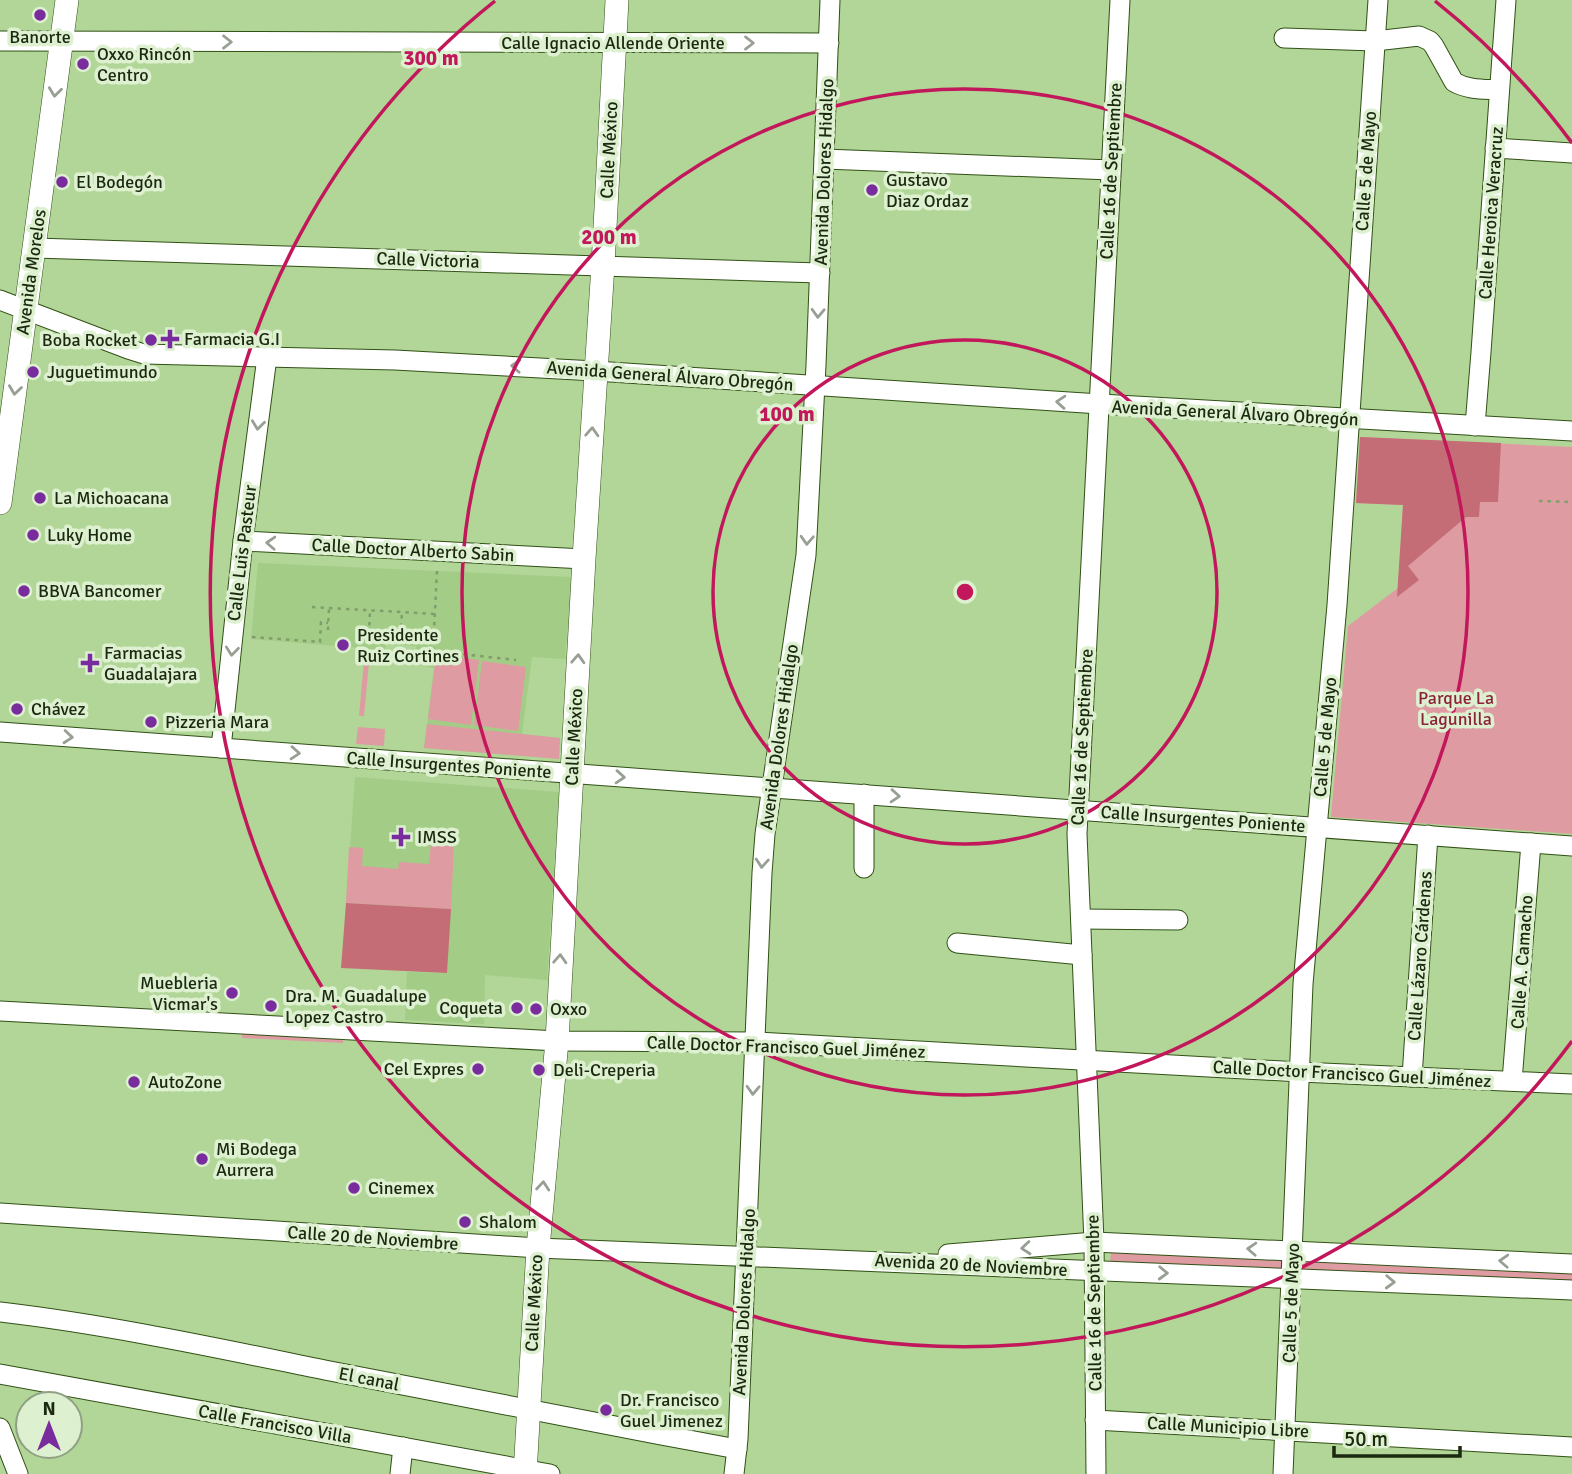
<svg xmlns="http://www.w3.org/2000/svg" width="1572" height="1474" viewBox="0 0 1572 1474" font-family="Signika,sans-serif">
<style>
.built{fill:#a3cc87}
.green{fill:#de9ca2}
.forest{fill:#c46d77}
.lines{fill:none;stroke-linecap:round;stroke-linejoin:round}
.minor-casing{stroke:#315015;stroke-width:21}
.major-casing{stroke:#315015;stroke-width:24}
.path{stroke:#809d6b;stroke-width:2.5;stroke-dasharray:3.5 5;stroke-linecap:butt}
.minor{stroke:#fff;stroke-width:19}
.major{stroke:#fff;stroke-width:23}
.oneway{stroke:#989f93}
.ring{fill:none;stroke:#c2185b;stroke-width:3.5}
.poi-dot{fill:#792c9d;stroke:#ddf0d0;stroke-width:2.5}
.labels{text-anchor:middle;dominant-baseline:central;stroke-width:7;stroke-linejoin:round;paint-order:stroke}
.poi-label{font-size:18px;fill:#1b2910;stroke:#ddf0d0;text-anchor:start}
.street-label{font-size:18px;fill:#1b2910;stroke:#ddf0d0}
.park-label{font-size:18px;fill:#8d233a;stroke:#ddf0d0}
.centre{fill:#c2185b;stroke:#ddf0d0;stroke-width:3.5}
.ring-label{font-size:21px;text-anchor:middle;font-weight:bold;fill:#c2185b;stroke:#ddf0d0;stroke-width:7;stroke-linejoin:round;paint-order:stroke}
</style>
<rect width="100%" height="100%" fill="#b1d697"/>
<!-- built -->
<g class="built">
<path d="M 258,563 L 572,577 L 565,659 L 532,657 L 522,734 L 560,738 L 559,759 L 424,748 L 434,668 L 416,665 L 416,646 L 386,644 L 385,650 L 251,639 Z"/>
<path d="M 355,777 L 559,792 L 547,980 L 485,975 L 484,1024 L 405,1020 L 407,972 L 447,973 L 450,909 L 346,903 Z"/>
</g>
<!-- green -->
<g class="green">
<path d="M 1360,437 L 1572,447 L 1572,834 L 1331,817 L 1348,626 L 1398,588 L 1403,505 L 1356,503 Z"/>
<path d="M 436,655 L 479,660 L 471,725 L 428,719 Z"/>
<path d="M 364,661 L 369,662 L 364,716 L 359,716 Z"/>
<path d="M 482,661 L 526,667 L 518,731 L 474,725 Z"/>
<path d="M 427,724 L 560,738 L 559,759 L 424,748 Z"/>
<path d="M 358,727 L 385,729 L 384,746 L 356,744 Z"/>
<path d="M 431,843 L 454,845 L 451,909 L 346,903 L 349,847 L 363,848 L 362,866 L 398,869 L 399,862 L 429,864 Z"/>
<path d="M 242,1033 L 343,1039 L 343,1043 L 242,1038 Z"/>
<path d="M 1111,1253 L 1572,1273 L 1572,1284 L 1110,1261 Z"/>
</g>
<!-- forest -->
<g class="forest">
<path d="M 1360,437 L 1501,443 L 1498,502 L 1480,502 L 1479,517 L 1466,517 L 1408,566 L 1419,580 L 1397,597 L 1403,505 L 1356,503 Z"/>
<path d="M 346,903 L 451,909 L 447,973 L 341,968 Z"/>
</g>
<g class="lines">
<defs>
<g id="minor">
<path d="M 1284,38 L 1375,41 L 1419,36 L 1430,41 L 1434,46 L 1454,82 C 1468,90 1484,89 1499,90"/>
<path d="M 0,41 L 829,43"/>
<path d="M 1495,148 L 1572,153"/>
<path d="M 824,159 L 1111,170"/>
<path d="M 35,248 L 820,273"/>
<path d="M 0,300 L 128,349 L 144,354 L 395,360 L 595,371 L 1100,404 L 1572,431"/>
<path d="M 1475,426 L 1481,352 L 1506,0"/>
<path d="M 243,541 L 584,559"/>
<path d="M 0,732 L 1572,846"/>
<path d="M 221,748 L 243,541 L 267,357"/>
<path d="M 864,794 L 864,868"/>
<path d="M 1081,919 L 1178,920"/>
<path d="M 957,943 L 1082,955"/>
<path d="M 0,1011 L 557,1041 L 755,1042 L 1300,1072 L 1572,1084"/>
<path d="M 1412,1077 L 1428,835"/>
<path d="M 1512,1081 L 1531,843"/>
<path d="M 0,1213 L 538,1248 L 1572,1290"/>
<path d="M 948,1254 L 1094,1242 L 1572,1264"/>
<path d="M 0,1312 C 111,1325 221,1349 330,1371 C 465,1398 601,1424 737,1449"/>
<path d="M 0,1374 L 550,1474"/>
<path d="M 1095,1420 L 1572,1447"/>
<path d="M 0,1428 L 18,1474"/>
<path d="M 400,1474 L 403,1447"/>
<path d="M 734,1474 L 738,1439 L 762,873 L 765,834 L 806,555 L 816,365 L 830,0"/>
<path d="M 1096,1474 L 1094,1242 L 1077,834 L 1120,0"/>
<path d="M 1283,1474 L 1303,984 L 1337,605 L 1378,0"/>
</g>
<g id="major">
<path d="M 0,503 L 67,0"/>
<path d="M 525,1474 L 538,1248 L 557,1041 L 584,559 L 603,265 L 617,0"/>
</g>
</defs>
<!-- minor casing -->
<use href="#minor" class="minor-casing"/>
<!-- major casing -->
<use href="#major" class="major-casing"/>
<!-- path -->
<g class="path">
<path d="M 1539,501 L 1572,502"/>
<path d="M 437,571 L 433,651 L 516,660"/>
<path d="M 312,607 L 435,614"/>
<path d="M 401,627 L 402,612"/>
<path d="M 328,630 L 329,608"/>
<path d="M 369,634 L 370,610"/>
<path d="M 252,637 L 320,642 L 321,622 L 328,623"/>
</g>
<!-- minor -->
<use href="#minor" class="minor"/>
<!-- major -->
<use href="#major" class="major"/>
</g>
<!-- one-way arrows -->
<defs><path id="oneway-chevron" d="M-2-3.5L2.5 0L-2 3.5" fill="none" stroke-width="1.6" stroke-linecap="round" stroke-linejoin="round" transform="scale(1.75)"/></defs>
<g class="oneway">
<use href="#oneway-chevron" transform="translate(227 42)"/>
<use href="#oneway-chevron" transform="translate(749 43)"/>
<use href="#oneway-chevron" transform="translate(55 92) rotate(97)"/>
<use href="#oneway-chevron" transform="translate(818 313) rotate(92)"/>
<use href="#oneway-chevron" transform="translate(516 366) rotate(-177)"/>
<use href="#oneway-chevron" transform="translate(15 390) rotate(98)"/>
<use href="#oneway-chevron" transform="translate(1061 402) rotate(-176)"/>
<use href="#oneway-chevron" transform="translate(258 425) rotate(97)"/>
<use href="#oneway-chevron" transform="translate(592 432) rotate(-87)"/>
<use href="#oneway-chevron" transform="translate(807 540) rotate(93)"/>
<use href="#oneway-chevron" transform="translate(271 543) rotate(-177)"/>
<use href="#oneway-chevron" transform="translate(232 651) rotate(96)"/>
<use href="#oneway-chevron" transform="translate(578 659) rotate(-87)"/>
<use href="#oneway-chevron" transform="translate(68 737) rotate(5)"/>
<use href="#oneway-chevron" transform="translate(295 753) rotate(4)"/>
<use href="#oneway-chevron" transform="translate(620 777) rotate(4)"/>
<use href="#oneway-chevron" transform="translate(895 796) rotate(4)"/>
<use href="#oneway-chevron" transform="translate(762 863) rotate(94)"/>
<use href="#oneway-chevron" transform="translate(560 959) rotate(-87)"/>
<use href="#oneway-chevron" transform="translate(753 1090) rotate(92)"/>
<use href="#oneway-chevron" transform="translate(543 1186) rotate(-85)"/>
<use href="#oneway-chevron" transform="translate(1026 1248) rotate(175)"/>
<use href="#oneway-chevron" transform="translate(1252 1249) rotate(-177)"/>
<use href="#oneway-chevron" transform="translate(1504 1261) rotate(-177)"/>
<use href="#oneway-chevron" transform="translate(1163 1273) rotate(2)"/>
<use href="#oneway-chevron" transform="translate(1390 1282) rotate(2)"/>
</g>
<!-- distance rings -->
<g class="ring">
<circle cx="965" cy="592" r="252"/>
<circle cx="965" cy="592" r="503"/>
<path d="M1572 1041A755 755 0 1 1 495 1M1435 1A755 755 0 0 1 1572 143"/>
</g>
<!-- markers -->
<g class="poi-dot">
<circle cx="40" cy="15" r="7"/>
<circle cx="83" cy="64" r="7"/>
<circle cx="62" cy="182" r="7"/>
<circle cx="872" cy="190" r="7"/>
<path d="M166.5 328.5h7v7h7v7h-7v7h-7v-7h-7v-7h7z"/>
<circle cx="151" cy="340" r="7"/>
<circle cx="33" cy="372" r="7"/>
<circle cx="40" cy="498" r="7"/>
<circle cx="33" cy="535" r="7"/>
<circle cx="24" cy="591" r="7"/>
<circle cx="343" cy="645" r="7"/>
<path d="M86.5 652.5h7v7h7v7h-7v7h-7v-7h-7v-7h7z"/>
<circle cx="17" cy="709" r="7"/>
<circle cx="151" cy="722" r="7"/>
<path d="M397.5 826.5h7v7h7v7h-7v7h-7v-7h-7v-7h7z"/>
<circle cx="232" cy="993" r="7"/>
<circle cx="271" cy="1006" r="7"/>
<circle cx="517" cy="1008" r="7"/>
<circle cx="536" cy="1009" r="7"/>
<circle cx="478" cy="1069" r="7"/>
<circle cx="539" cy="1070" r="7"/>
<circle cx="134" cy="1082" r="7"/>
<circle cx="202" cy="1159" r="7"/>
<circle cx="354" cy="1188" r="7"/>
<circle cx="465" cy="1222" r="7"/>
<circle cx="606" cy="1410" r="7"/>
</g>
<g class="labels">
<!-- poi labels -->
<g class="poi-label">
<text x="40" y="37" text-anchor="middle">Banorte</text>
<text x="97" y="54">Oxxo Rincón<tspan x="97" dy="21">Centro</tspan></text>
<text x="886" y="180">Gustavo<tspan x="886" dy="21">Diaz Ordaz</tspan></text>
<text x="76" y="182">El Bodegón</text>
<text x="184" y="339">Farmacia G.I</text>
<text x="137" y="340" text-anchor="end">Boba Rocket</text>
<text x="47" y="372">Juguetimundo</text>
<text x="54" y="498">La Michoacana</text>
<text x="47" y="535">Luky Home</text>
<text x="38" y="591">BBVA Bancomer</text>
<text x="357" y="635">Presidente<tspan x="357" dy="21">Ruiz Cortines</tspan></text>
<text x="104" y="653">Farmacias<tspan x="104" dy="21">Guadalajara</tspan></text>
<text x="31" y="709">Chávez</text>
<text x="165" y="722">Pizzeria Mara</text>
<text x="417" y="837">IMSS</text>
<text x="218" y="983" text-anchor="end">Muebleria<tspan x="218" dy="21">Vicmar's</tspan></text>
<text x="285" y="996">Dra. M. Guadalupe<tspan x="285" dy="21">Lopez Castro</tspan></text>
<text x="503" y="1008" text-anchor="end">Coqueta</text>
<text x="550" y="1009">Oxxo</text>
<text x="464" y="1069" text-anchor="end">Cel Expres</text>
<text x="553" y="1070">Deli-Creperia</text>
<text x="148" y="1082">AutoZone</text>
<text x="216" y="1149">Mi Bodega<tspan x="216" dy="21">Aurrera</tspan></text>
<text x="368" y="1188">Cinemex</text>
<text x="479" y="1222">Shalom</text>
<text x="620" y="1400">Dr. Francisco<tspan x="620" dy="21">Guel Jimenez</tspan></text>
</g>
<!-- street labels -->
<g class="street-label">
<text x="613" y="43">Calle Ignacio Allende Oriente</text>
<text transform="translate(609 150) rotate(-87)">Calle México</text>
<text transform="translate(1111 171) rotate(-87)">Calle 16 de Septiembre</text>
<text transform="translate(1366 171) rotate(-86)">Calle 5 de Mayo</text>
<text transform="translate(824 172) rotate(-88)">Avenida Dolores Hidalgo</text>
<text transform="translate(1491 213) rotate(-86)">Calle Heroica Veracruz</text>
<text transform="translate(428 260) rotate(2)">Calle Victoria</text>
<text transform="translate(31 272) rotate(-82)">Avenida Morelos</text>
<text transform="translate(670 376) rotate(4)">Avenida General Álvaro Obregón</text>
<text transform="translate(1235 413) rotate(3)">Avenida General Álvaro Obregón</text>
<text transform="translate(413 550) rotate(3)">Calle Doctor Alberto Sabin</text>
<text transform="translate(242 553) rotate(-83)">Calle Luis Pasteur</text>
<text transform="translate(574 737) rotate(-87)">Calle México</text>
<text transform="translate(779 737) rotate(-82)">Avenida Dolores Hidalgo</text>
<text transform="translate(1082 737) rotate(-87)">Calle 16 de Septiembre</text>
<text transform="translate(1325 737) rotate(-85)">Calle 5 de Mayo</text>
<text transform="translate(449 765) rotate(4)">Calle Insurgentes Poniente</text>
<text transform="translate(1203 819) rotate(4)">Calle Insurgentes Poniente</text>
<text transform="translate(1420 956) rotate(-86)">Calle Lázaro Cárdenas</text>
<text transform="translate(1522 962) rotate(-86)">Calle A. Camacho</text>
<text transform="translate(786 1047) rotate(2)">Calle Doctor Francisco Guel Jiménez</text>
<text transform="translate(1352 1074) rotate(3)">Calle Doctor Francisco Guel Jiménez</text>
<text transform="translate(373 1238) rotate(4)">Calle 20 de Noviembre</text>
<text transform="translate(971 1265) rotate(3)">Avenida 20 de Noviembre</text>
<text transform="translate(744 1302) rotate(-87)">Avenida Dolores Hidalgo</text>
<text transform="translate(534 1303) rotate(-87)">Calle México</text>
<text transform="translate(1094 1303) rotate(-91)">Calle 16 de Septiembre</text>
<text transform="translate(1291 1303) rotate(-88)">Calle 5 de Mayo</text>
<text transform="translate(369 1379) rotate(11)">El canal</text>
<text transform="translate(275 1424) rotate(10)">Calle Francisco Villa</text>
<text transform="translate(1228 1427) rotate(3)">Calle Municipio Libre</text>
</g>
<!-- park labels -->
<g class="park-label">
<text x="1456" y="698">Parque La<tspan x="1456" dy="21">Lagunilla</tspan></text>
</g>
</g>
<circle cx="965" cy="592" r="10" class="centre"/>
<g class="ring-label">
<text x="431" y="65">300 m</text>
<text x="609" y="244">200 m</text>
<text x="787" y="421">100 m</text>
</g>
<!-- north arrow -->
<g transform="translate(49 1425)"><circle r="33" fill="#ddf0d0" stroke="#8fa083" stroke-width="2"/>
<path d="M0-5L12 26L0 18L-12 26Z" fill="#792c9d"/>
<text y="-10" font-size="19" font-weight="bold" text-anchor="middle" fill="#1b2910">N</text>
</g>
<!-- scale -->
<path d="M1334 1446v10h126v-10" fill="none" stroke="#1b2910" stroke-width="3.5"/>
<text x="1344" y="1446" font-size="21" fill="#1b2910" stroke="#ddf0d0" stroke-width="5" paint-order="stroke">50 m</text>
</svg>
